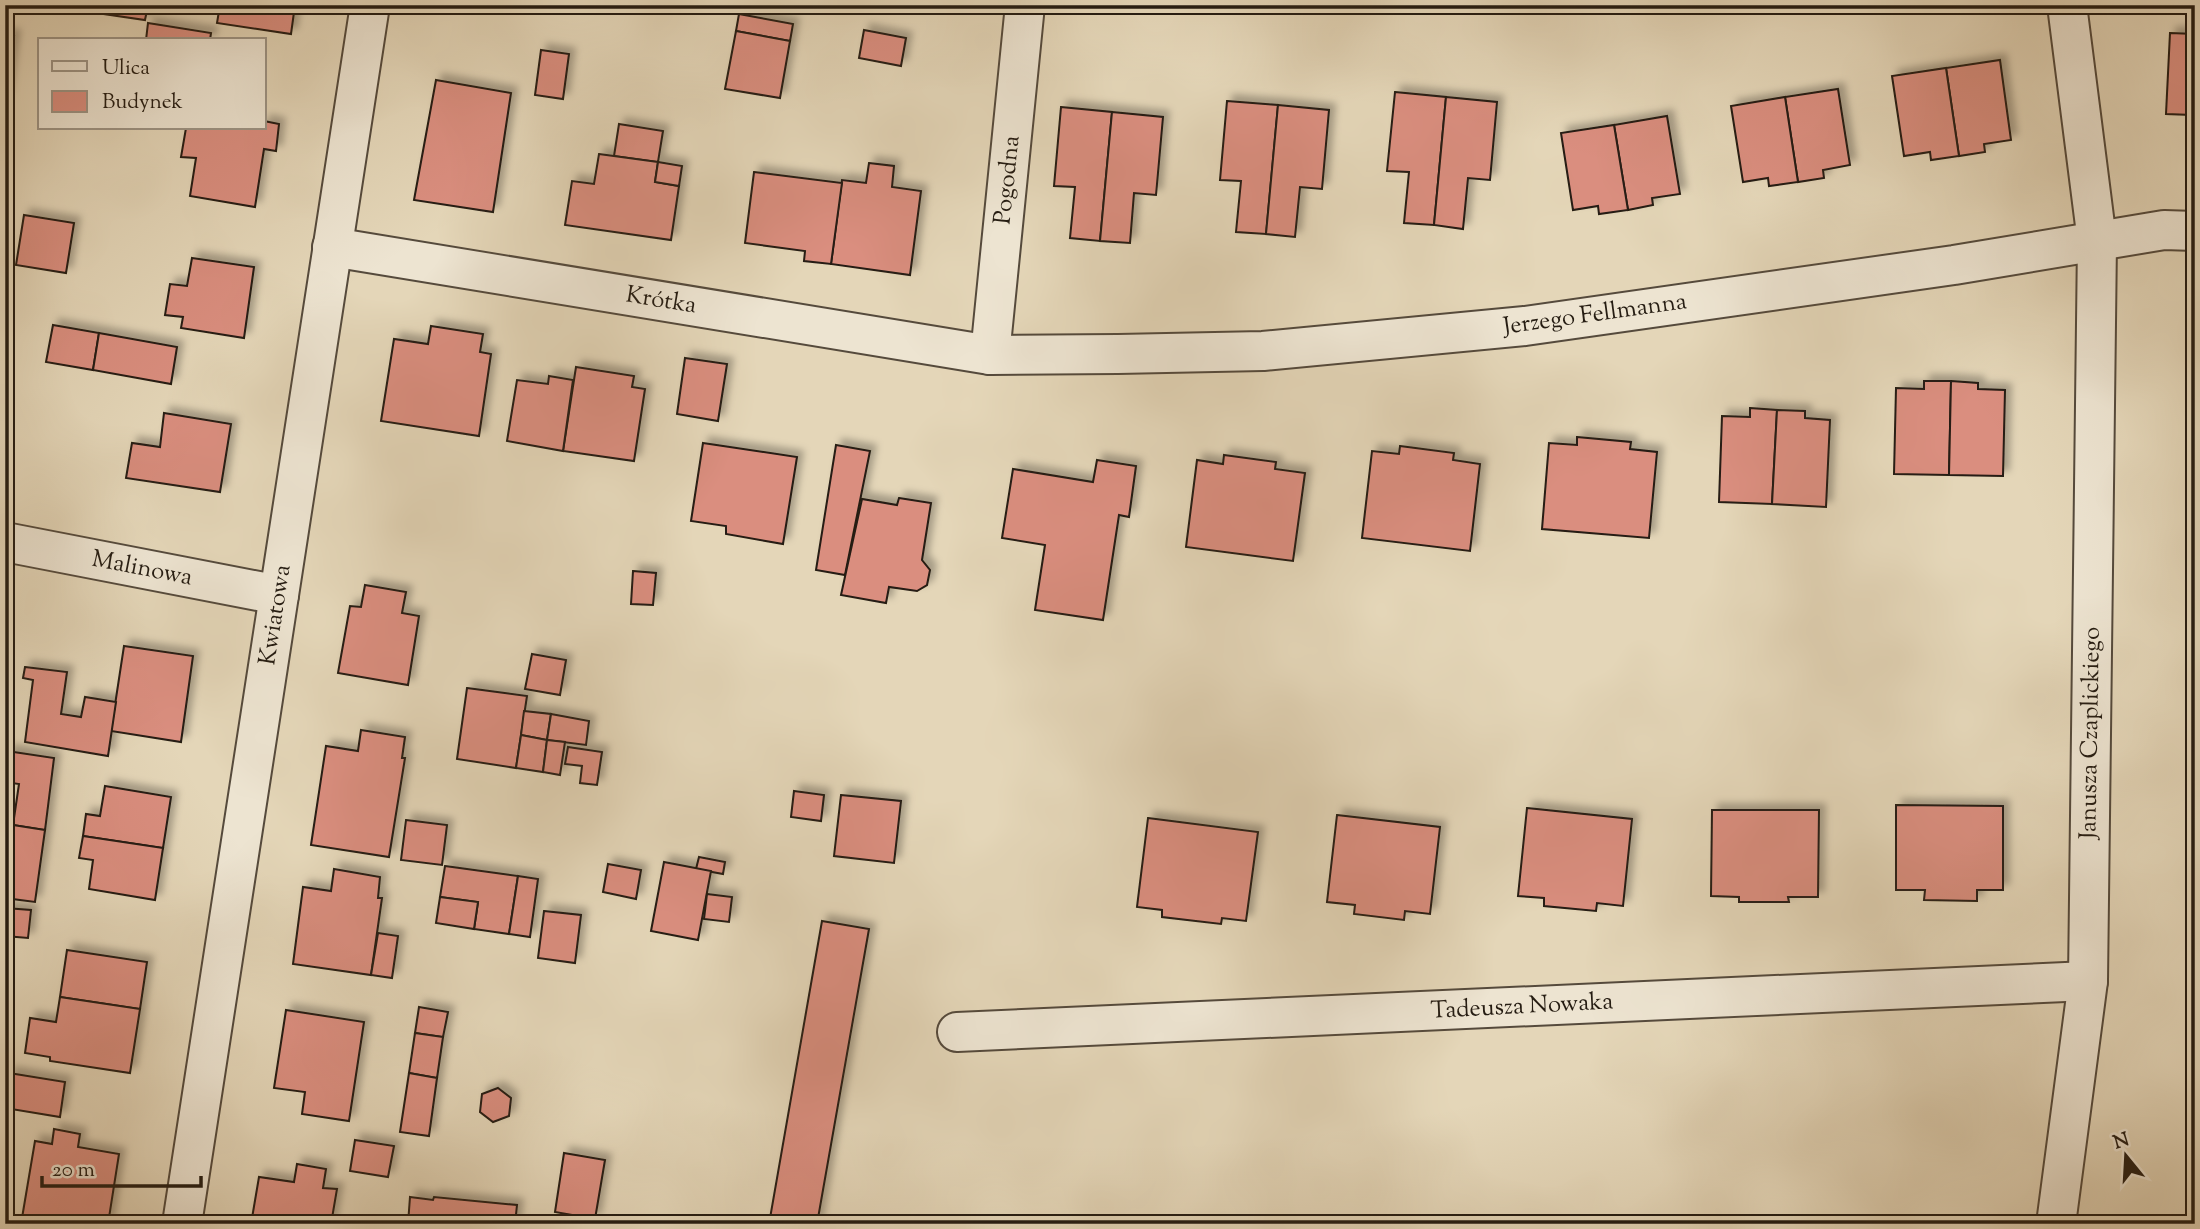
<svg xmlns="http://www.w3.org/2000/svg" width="2200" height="1229" viewBox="0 0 2200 1229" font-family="'Sorts Mill Goudy',serif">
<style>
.building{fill:#da8e7f;stroke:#251c12;stroke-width:2;filter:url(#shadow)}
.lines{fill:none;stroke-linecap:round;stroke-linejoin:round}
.minor-casing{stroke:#554a3c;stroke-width:42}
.minor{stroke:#ede4d1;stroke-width:38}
.labels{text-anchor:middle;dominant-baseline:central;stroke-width:6;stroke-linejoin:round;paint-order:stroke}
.street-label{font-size:24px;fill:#251c12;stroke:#ede4d1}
</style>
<defs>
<filter id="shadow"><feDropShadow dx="6" dy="-6" stdDeviation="3.5" flood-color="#0004"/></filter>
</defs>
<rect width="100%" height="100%" fill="#e4d6b8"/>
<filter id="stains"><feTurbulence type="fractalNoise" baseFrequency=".00286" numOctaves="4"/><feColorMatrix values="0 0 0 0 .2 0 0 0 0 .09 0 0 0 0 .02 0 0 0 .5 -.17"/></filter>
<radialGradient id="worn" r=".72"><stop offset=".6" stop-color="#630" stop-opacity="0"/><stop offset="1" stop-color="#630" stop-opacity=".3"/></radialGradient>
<!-- building -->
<g class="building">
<path d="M 63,5 L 148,5 L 145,20 L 62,8 Z"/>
<path d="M 220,5 L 295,5 L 291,34 L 217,23 Z"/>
<path d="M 739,14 L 793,24 L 790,41 L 736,31 Z"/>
<path d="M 148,23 L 211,33 L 210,40 L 146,40 Z"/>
<path d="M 864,30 L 906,38 L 901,66 L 859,58 Z"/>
<path d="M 736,31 L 790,41 L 780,98 L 725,89 Z"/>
<path d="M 2170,33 L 2195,34 L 2195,123 L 2192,123 L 2192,115 L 2166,114 Z"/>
<path d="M 5,35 L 14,36 L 5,100 Z"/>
<path d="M 541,50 L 569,54 L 563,99 L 535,95 Z"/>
<path d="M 2000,60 L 2011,140 L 1984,144 L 1985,152 L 1959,156 L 1946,68 Z"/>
<path d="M 1946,68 L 1959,156 L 1931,160 L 1930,152 L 1904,156 L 1892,76 Z"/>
<path d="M 436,80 L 511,93 L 493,212 L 414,200 Z"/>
<path d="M 1838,89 L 1850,165 L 1823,170 L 1824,178 L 1798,182 L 1785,97 Z"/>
<path d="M 1395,92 L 1446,97 L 1434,225 L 1404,223 L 1409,172 L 1387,171 Z"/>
<path d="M 1446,97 L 1497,102 L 1490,180 L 1468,178 L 1463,229 L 1434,225 Z"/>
<path d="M 1785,97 L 1798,182 L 1769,186 L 1768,178 L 1743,182 L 1731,106 Z"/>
<path d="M 1227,101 L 1278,105 L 1266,234 L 1236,232 L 1241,181 L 1220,180 Z"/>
<path d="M 1278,105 L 1329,110 L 1322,189 L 1300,187 L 1295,237 L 1266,234 Z"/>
<path d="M 1061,107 L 1112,112 L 1100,241 L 1070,238 L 1075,187 L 1054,186 Z"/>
<path d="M 1112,112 L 1163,117 L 1156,195 L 1134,193 L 1130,243 L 1100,241 Z"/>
<path d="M 1667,116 L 1680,194 L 1652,198 L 1653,205 L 1628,210 L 1614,125 Z"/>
<path d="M 264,121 L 279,124 L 276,151 L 264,149 L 255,207 L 190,196 L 196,158 L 181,157 L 186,128 L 264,128 Z"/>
<path d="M 619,124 L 663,131 L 658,162 L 614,156 Z"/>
<path d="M 1614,125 L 1628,210 L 1599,214 L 1598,206 L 1573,210 L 1561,133 Z"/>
<path d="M 599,154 L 658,162 L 655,182 L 679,186 L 671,240 L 565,225 L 572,181 L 594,184 Z"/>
<path d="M 658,162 L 682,166 L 679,186 L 655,182 Z"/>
<path d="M 869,163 L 894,166 L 892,187 L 921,191 L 910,275 L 831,264 L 842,180 L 866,183 Z"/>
<path d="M 754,172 L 842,183 L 831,264 L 804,261 L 805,251 L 745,243 Z"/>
<path d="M 24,215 L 74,223 L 66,273 L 16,265 Z"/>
<path d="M 192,258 L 254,267 L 244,338 L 181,328 L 183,317 L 165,315 L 170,284 L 187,286 Z"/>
<path d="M 53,325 L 99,333 L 93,370 L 46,362 Z"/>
<path d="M 431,326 L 483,334 L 480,352 L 491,354 L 479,436 L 381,421 L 394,339 L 428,344 Z"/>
<path d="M 99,333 L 177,347 L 171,384 L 93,370 Z"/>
<path d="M 685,358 L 727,364 L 718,421 L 677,414 Z"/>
<path d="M 576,367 L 634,376 L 632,387 L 645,389 L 634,461 L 563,451 Z"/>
<path d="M 549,376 L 573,380 L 563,451 L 507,441 L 517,380 L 548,384 Z"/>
<path d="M 1924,381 L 1951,381 L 1949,475 L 1894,474 L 1896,388 L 1924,389 Z"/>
<path d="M 1951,381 L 1978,383 L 1978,389 L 2005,390 L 2003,476 L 1949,475 Z"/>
<path d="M 1750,408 L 1777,410 L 1772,504 L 1719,502 L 1722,416 L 1750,417 Z"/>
<path d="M 1777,410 L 1805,411 L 1805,418 L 1830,420 L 1826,507 L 1772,504 Z"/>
<path d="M 164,413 L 231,424 L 220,492 L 126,478 L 132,443 L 160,447 Z"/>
<path d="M 1577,437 L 1631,442 L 1630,449 L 1657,452 L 1649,538 L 1542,529 L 1549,443 L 1577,445 Z"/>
<path d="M 703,443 L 797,457 L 783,544 L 726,534 L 726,526 L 691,521 Z"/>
<path d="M 836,445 L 870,451 L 845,575 L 816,570 Z"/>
<path d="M 1400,446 L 1454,453 L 1453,460 L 1480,464 L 1470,551 L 1362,538 L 1372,451 L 1399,454 Z"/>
<path d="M 1224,455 L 1276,462 L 1275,469 L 1305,473 L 1293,561 L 1186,547 L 1197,460 L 1223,464 Z"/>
<path d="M 1097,460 L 1136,466 L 1129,517 L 1119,515 L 1103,620 L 1035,610 L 1045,545 L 1002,538 L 1013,469 L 1093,482 Z"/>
<path d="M 899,498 L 931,503 L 922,560 L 930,570 L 927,585 L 917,591 L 889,587 L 886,603 L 841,595 L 862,499 L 897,505 Z"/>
<path d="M 633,571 L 656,573 L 653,605 L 631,604 Z"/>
<path d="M 365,585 L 406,592 L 402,613 L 419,616 L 408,685 L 338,673 L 350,606 L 361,607 Z"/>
<path d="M 124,646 L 193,656 L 181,742 L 111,731 Z"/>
<path d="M 532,654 L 566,660 L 560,695 L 525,689 Z"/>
<path d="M 25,667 L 67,672 L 61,714 L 81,717 L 85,697 L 116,702 L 108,756 L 25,742 L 33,680 L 23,678 Z"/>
<path d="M 467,688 L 527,696 L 516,768 L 457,759 Z"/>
<path d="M 524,711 L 551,714 L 547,740 L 521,735 Z"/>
<path d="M 551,714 L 589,721 L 586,745 L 547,740 Z"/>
<path d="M 361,730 L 405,737 L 402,758 L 405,758 L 389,857 L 311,845 L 326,746 L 358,751 Z"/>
<path d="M 521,735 L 547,740 L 543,772 L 516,768 Z"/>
<path d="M 547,740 L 565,742 L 560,775 L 543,772 Z"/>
<path d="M 568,747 L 602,752 L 597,785 L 580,783 L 582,766 L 565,764 Z"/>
<path d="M 7,751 L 54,758 L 45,830 L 13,825 L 19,784 L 5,782 Z"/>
<path d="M 105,786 L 171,797 L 163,848 L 83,836 L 86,814 L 100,816 Z"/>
<path d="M 794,791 L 824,795 L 821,821 L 791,817 Z"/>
<path d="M 841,795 L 901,801 L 894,863 L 834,856 Z"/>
<path d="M 1896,805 L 2003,806 L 2003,890 L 1977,890 L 1977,901 L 1924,900 L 1925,890 L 1896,890 Z"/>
<path d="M 1527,808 L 1632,819 L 1623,906 L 1597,903 L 1596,911 L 1544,906 L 1544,898 L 1518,896 Z"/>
<path d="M 1712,810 L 1819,810 L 1818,897 L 1788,897 L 1789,902 L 1739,902 L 1739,897 L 1711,896 Z"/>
<path d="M 1337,815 L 1440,827 L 1430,914 L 1405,911 L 1404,920 L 1354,914 L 1355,905 L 1327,902 Z"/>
<path d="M 1148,818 L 1258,832 L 1246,921 L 1222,918 L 1221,924 L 1162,917 L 1162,910 L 1137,907 Z"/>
<path d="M 406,820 L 447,825 L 442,865 L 401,860 Z"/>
<path d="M 13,825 L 45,830 L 35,902 L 5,898 L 5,852 L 9,853 Z"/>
<path d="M 83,836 L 163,848 L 155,900 L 89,889 L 93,860 L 79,858 Z"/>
<path d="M 699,857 L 725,862 L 723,874 L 696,869 Z"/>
<path d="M 664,862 L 711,871 L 698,940 L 651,931 Z"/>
<path d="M 608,864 L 641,870 L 636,899 L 603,892 Z"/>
<path d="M 445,866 L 518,876 L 509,934 L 474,929 L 478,902 L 440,897 Z"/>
<path d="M 334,869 L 380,877 L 378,898 L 382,898 L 371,975 L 293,964 L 303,887 L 331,891 Z"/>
<path d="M 518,876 L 538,879 L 530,937 L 509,934 Z"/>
<path d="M 707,894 L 732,897 L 729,922 L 704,919 Z"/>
<path d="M 440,897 L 478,902 L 474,929 L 436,923 Z"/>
<path d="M 5,908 L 31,910 L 28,938 L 5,936 Z"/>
<path d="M 544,911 L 581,915 L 575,963 L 538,958 Z"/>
<path d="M 822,921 L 869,929 L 817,1224 L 769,1224 Z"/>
<path d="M 378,933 L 398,936 L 392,978 L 371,975 Z"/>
<path d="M 67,950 L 147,962 L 140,1009 L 60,997 Z"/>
<path d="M 60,997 L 140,1009 L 130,1073 L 50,1061 L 50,1057 L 25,1053 L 30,1018 L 56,1022 Z"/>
<path d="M 419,1007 L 448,1012 L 443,1037 L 415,1033 Z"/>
<path d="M 286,1010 L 364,1022 L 349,1121 L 302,1114 L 305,1092 L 274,1088 Z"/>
<path d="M 415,1033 L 443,1037 L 437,1078 L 409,1073 Z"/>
<path d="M 9,1073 L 65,1082 L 60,1117 L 5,1108 Z"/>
<path d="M 409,1073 L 437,1078 L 429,1136 L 400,1132 Z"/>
<path d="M 498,1088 L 511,1098 L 509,1116 L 493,1122 L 480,1112 L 482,1094 Z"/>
<path d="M 54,1129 L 80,1134 L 78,1147 L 119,1154 L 108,1224 L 56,1224 L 22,1218 L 35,1141 L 52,1144 Z"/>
<path d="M 355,1140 L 394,1146 L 388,1177 L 350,1171 Z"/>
<path d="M 564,1153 L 605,1160 L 595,1219 L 555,1212 Z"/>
<path d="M 2192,1163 L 2195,1163 L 2195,1191 L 2188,1190 Z"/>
<path d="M 297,1164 L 326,1169 L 323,1188 L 337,1189 L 331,1224 L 251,1224 L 259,1177 L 294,1182 Z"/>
<path d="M 410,1197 L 433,1200 L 434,1197 L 517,1205 L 515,1224 L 408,1224 Z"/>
</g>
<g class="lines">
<defs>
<g id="minor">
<path d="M 332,247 L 990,355 L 1118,354 L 1263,351 L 1525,326 L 1954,265 L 2164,230 L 2195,231"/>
<path d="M 990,355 L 1025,5"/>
<path d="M 5,542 L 279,595"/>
<path d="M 957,1032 L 2088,981"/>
<path d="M 182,1224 L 370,5"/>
<path d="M 2056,1224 L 2088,981 L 2097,241 L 2067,5"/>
</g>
</defs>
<!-- minor casing -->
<use href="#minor" class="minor-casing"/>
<!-- minor -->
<use href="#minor" class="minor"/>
</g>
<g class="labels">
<!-- street labels -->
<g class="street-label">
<text transform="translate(1008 180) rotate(-84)">Pogodna</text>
<text transform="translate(661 301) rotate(9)">Krótka</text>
<text transform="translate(1595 315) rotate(-8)">Jerzego Fellmanna</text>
<text transform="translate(142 569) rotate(11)">Malinowa</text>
<text transform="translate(276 615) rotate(-81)">Kwiatowa</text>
<text transform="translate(2091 733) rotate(-89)">Janusza Czaplickiego</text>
<text transform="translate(1522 1007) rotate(-3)">Tadeusza Nowaka</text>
</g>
</g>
<!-- margin -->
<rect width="2200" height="1229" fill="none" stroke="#e4d6b8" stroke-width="28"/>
<rect x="7" y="7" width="2186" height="1215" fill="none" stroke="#251c12" stroke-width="3.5"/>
<rect x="14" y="14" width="2172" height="1201" fill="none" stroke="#251c12" stroke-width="2"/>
<!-- legend -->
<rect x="38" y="38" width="228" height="91" fill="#ede4d1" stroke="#9d9485" stroke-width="2"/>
<rect x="52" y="61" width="35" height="10" fill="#ede4d1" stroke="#9d9485" stroke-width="2"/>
<text x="102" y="74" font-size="21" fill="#251c12">Ulica</text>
<rect x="52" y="91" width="35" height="21" fill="#da8e7f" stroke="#9d9485" stroke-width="2"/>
<text x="102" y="108" font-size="21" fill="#251c12">Budynek</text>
<!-- north arrow -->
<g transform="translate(2126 1156) rotate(342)" stroke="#ede4d1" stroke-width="5" paint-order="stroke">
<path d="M0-5L12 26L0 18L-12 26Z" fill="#251c12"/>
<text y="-10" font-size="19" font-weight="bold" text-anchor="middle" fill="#251c12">N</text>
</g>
<!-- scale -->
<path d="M42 1176v10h159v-10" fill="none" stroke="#251c12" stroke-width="3.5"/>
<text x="52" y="1176" font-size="21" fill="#251c12" stroke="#ede4d1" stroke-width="5" paint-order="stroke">20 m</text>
<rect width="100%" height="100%" filter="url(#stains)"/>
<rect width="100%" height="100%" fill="url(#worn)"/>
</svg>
